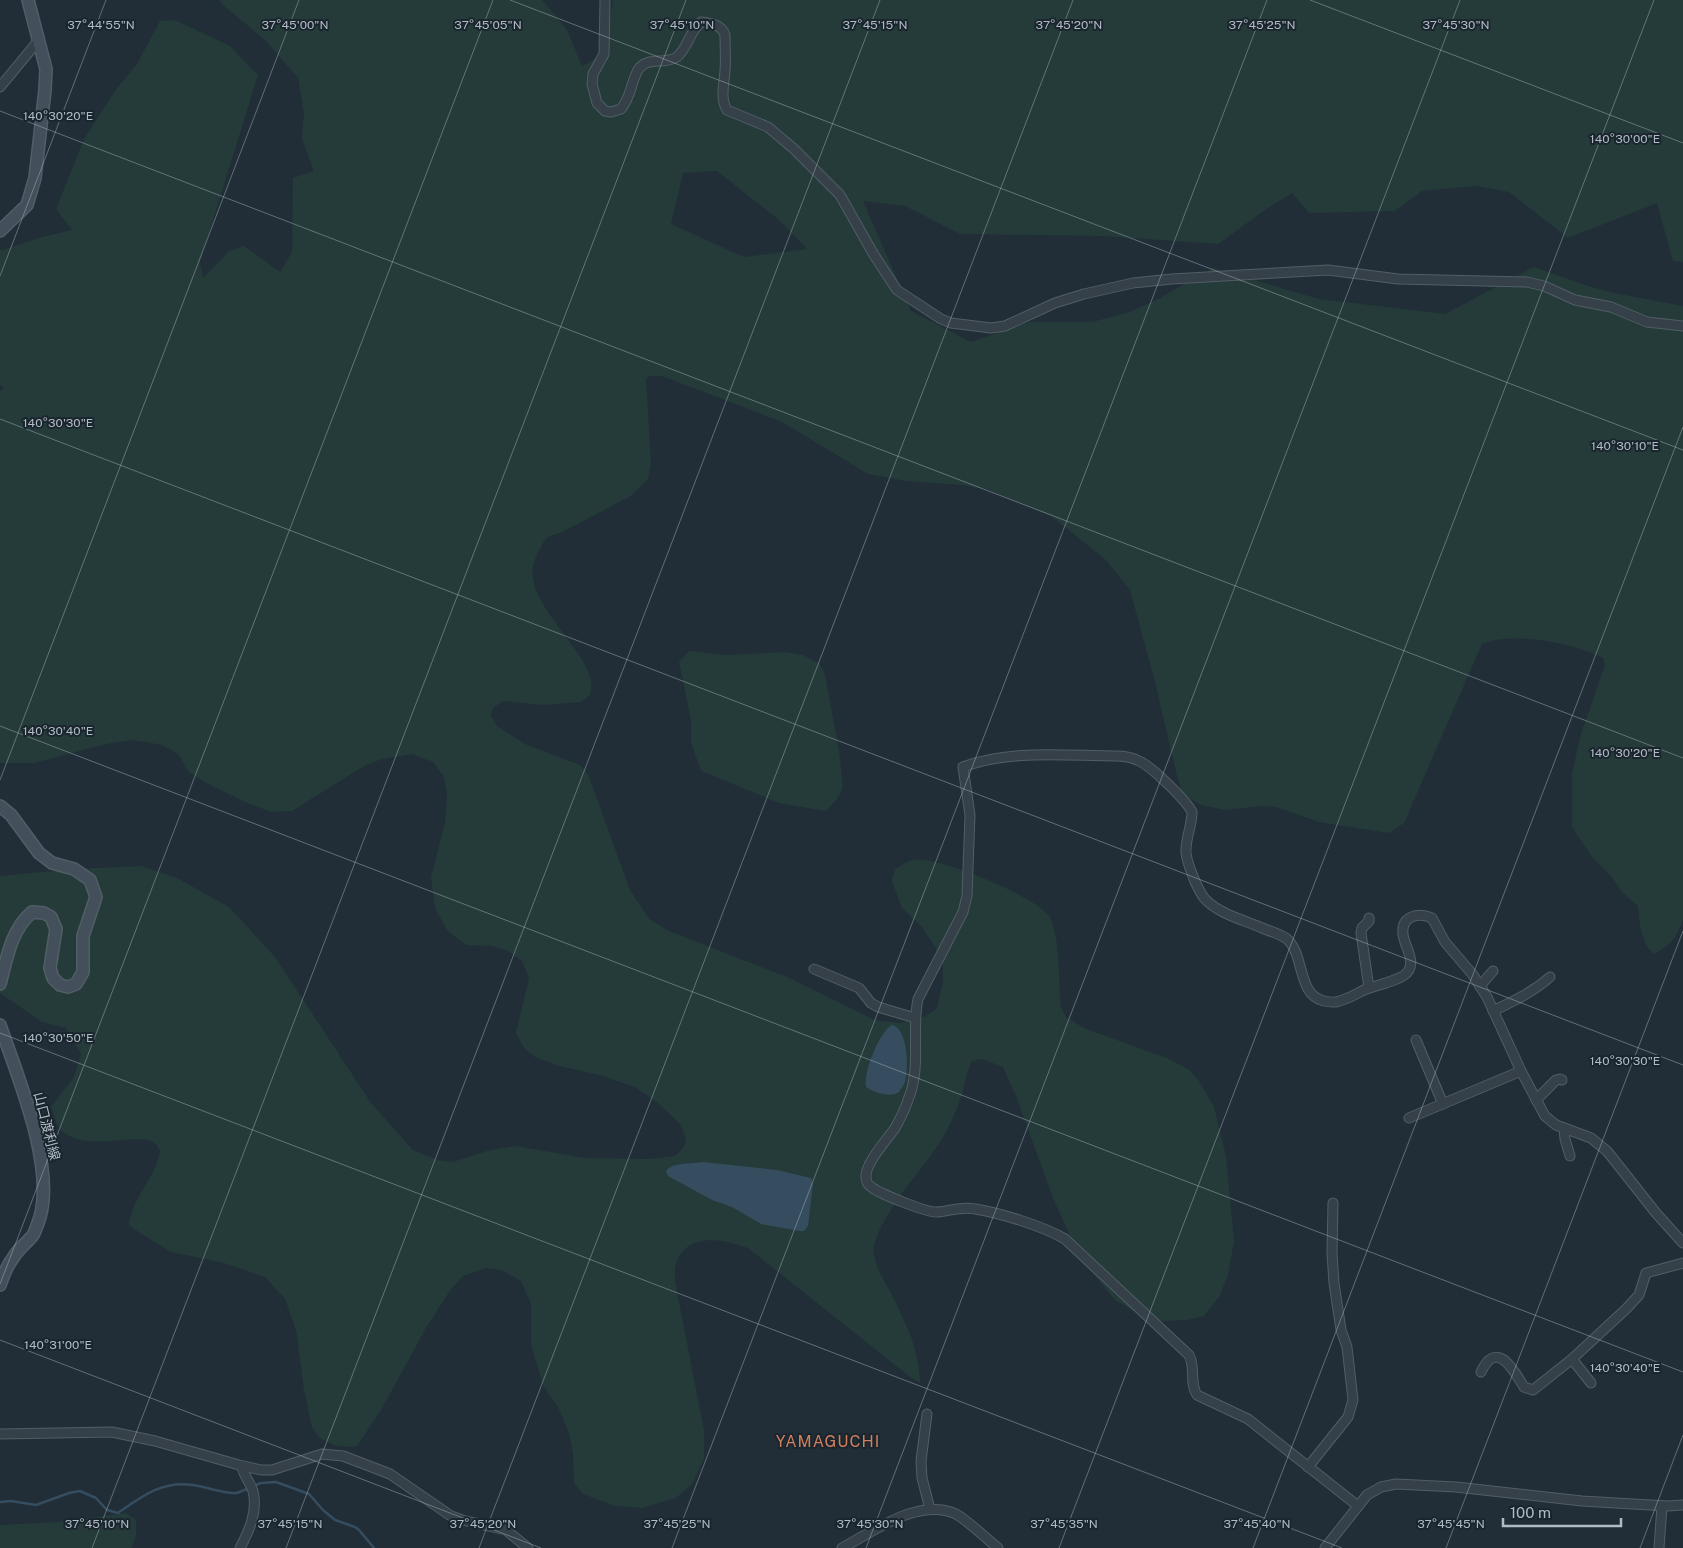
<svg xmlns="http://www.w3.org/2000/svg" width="1683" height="1548" viewBox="0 0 1683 1548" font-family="'Public Sans','Noto Sans JP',sans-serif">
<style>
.green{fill:#243b39;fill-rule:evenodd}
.water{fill:#354d5f}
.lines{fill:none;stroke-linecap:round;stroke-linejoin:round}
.stream{stroke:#354d5f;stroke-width:2.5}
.minor-casing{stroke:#525e66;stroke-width:11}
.secondary-casing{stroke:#525e66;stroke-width:14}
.minor{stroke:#354048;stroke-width:9}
.secondary{stroke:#43505b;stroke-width:11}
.ticks{fill:none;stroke:#afbbc5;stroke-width:1;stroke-opacity:0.45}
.labels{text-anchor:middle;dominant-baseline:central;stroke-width:4;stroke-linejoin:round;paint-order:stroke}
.street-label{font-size:14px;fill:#afbbc5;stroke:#1a252d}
.quarter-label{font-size:16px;letter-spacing:1px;fill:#d07f5f;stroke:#1a252d}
.ticks-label{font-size:12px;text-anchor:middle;fill:#afbbc5;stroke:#1a252d;stroke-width:4;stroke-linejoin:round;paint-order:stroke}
</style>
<rect width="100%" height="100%" fill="#212e38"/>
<!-- green -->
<g class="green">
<path d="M 219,0 L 542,0 L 567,30 L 582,66 L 604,54 L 613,0 L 1683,0 L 1683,262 L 1673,261 L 1657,203 L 1568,238 L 1509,192 L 1476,186 L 1422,191 L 1395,211 L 1309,213 L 1292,193 L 1268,208 L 1218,244 L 1103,236 L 960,234 L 905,206 L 863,201 L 911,311 L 971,342 L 1030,322 L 1092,322 L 1130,312 L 1158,299 L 1213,268 L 1319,299 L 1445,314 L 1534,267 L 1585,285 L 1614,293 L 1683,306 L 1683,920 C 1676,938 1671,946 1653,954 C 1641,941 1639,923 1638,906 L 1623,893 L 1611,876 L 1592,857 L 1572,827 L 1572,773 L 1581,734 L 1605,665 L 1603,658 C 1575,643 1512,631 1482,644 L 1404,823 L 1389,833 L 1319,822 L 1276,807 L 1261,806 L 1225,810 L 1201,805 L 1183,795 L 1177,776 L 1155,682 L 1130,590 L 1106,560 L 1051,516 L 986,489 L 961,485 L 906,481 L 868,474 L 782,422 L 662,376 L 649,376 L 646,380 L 651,463 L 648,479 L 631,496 L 564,531 L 546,538 C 542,545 537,554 534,562 C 522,600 583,645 591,680 C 592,684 591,690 590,695 L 581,702 L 543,705 L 503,701 L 493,708 L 491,716 L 497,726 L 525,744 L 580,765 L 588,774 L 630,890 L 649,919 L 669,931 L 787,977 L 875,1020 L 900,1023 L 924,1017 L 937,1008 L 943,981 L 943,959 L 921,926 L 902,908 L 892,881 L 895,869 C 901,866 907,861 913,860 C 936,855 1037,897 1049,916 C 1061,937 1058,982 1061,1007 L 1066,1017 L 1084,1028 L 1169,1059 L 1188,1069 L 1199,1081 L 1214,1107 L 1226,1156 L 1234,1241 L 1228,1275 L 1219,1297 L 1204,1316 L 1187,1320 L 1162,1321 L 1139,1314 L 1115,1300 L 1080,1258 L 1053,1198 L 1016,1096 L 1003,1067 L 982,1059 L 972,1061 C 966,1072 965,1083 962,1094 C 955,1115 947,1133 934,1151 C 918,1174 870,1228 874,1255 C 877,1269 884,1281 891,1293 C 905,1322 920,1350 920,1383 L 910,1377 L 748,1248 C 720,1238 683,1232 675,1268 C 674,1275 676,1285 677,1292 L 704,1430 L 704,1459 L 692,1484 L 676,1498 L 642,1508 L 615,1506 L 583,1494 L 574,1483 L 573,1453 L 569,1433 L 558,1407 L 543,1385 L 531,1345 L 531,1304 L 521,1281 L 501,1270 L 486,1268 L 463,1276 L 449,1292 L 426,1328 L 381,1410 L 357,1446 L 349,1447 L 334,1445 L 320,1438 L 312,1427 L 304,1390 L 296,1330 L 285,1299 L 265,1277 L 224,1263 L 171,1252 L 129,1226 C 131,1198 156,1178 160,1151 C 160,1150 157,1145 156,1144 C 138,1130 89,1154 62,1131 C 56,1126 54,1115 51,1107 L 74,1077 L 81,1054 L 66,1028 L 42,1022 L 0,993 L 0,876 L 75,869 L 141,866 L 177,878 L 229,907 L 275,957 L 371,1103 L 413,1150 L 437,1160 L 453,1162 L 490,1150 L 515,1146 L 586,1158 L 649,1159 L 675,1156 L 684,1147 L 686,1138 L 680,1124 L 659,1104 L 637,1088 L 603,1076 L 559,1066 L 535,1057 L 524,1048 L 516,1033 L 529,978 L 522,961 L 508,951 L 492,946 L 467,945 L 459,940 L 447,930 L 435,908 L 431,877 L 445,822 L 447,794 L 444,777 L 433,762 L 412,754 L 382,759 L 364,766 L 292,811 L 271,812 L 245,802 L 206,783 L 189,772 L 178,754 L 162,745 L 133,740 L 106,744 L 34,763 L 0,763 L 0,391 L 4,388 L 0,384 L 0,249 L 3,250 L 39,238 L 72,230 L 56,209 L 84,139 L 117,88 L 137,64 L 160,21 L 175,20 L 230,46 L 258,75 L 200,262 L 203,278 L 229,251 L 244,246 L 280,272 L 292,252 L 293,178 L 314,171 L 302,139 L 304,113 L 298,78 L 265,40 L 224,6 ZM 717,171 L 779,220 L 807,249 L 744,257 L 671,224 L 683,173 Z"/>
<path d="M 689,651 L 726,655 L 786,652 L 803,655 L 819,663 L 825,674 L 839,751 L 843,786 L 838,798 L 826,811 L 779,803 L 701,771 L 691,743 L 691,720 L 679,662 Z"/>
<path d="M 126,1513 L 136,1520 L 136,1536 L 131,1548 L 0,1548 L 0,1525 L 59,1522 Z"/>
</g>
<!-- water -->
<g class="water">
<path d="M 892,1025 C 908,1028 909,1069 905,1082 C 904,1085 901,1089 899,1092 C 889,1098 876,1093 866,1087 C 863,1073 879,1032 892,1025 Z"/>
<path d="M 703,1162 L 777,1170 L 811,1178 L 813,1184 L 808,1226 L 804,1231 L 800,1231 L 761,1224 L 732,1207 L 712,1200 L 668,1176 L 666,1171 C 672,1162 692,1164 703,1162 Z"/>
</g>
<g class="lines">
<!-- stream -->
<path class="stream" d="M 0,1502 L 11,1501 L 36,1505 L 69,1493 L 80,1491 L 96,1498 L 107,1510 L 118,1513 C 141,1497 162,1480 193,1485 C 206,1487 218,1492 232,1493 L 237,1493 L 261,1483 L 276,1482 L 309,1494 L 323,1510 L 335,1520 L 355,1527 L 359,1530 L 374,1548"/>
<defs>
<g id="minor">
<path d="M 605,0 L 604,54 L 593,74 L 592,84 L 597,103 L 605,111 L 611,112 L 621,109 C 631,97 631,82 638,70 C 646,56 665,65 677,57 C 687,49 690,31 701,22 C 711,23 722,25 725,35 C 725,47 726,59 725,71 C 724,84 720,99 727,110 L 768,127 L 794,149 L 840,195 L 874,255 L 897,290 L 941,319 L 951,323 L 991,328 L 1005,326 L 1055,303 L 1084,294 L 1133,283 L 1172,279 L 1328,270 L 1398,279 L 1527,282 L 1544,286 L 1575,300 L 1611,307 L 1647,322 L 1683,326"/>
<path d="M 0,87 L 39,40"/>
<path d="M 814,969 L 859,988 L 871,1003 L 878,1007 L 915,1018"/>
<path d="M 1480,986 L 1493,971"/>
<path d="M 1369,988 L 1361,933 L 1362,928 L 1369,921 L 1369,918"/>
<path d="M 1493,1011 C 1514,1001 1533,992 1550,977"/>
<path d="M 1416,1040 L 1443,1104"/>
<path d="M 1536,1100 L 1556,1080 L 1560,1079 L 1562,1080"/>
<path d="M 1409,1118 L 1521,1071"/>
<path d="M 1564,1128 L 1565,1139 L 1570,1156"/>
<path d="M 1572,1359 L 1591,1383"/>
<path d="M 1481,1372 C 1497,1338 1514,1371 1524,1387 L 1533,1390 L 1572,1359 L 1626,1309 L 1639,1295 L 1646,1273 L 1683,1263"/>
<path d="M 927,1414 L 921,1461 L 922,1478 L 930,1509"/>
<path d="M 0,1434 L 112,1432 L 155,1441 L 239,1465 L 261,1470 L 272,1470 L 322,1454 L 343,1456 L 390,1474 L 451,1516 L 462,1520 L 506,1530 L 528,1548"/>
<path d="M 1308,1467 L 1348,1417 L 1353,1400 L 1347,1347 L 1341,1330 L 1334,1283 L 1332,1253 L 1333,1203"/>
<path d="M 1358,1506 L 1248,1419 L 1197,1395 C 1189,1383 1196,1368 1189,1355 L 1065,1239 C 1043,1226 1000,1213 975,1209 C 962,1206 950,1211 937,1212 C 928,1213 877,1193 870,1186 C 867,1184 866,1180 866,1176 C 866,1162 887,1140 895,1128 C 900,1119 905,1110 908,1100 C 922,1066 911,1033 918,999 L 963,912 L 967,896 L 970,815 L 963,767 C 1010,749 1067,756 1116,756 C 1124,756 1132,757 1139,761 C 1151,766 1186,800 1192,812 C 1192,826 1185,839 1186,853 C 1187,862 1191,871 1194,879 C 1197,886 1200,893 1205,899 C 1219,914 1244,920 1262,928 C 1270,931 1280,934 1287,939 C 1305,955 1297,995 1324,1001 C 1329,1002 1335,1003 1339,1001 C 1348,999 1356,994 1364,990 C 1376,985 1391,983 1403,976 C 1420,965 1404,947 1403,934 C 1401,916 1418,912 1432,918 L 1445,942 L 1473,975 L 1487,997 L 1521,1071 L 1545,1116 L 1556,1125 L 1591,1138 L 1607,1151 L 1656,1213 L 1683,1243"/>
<path d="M 240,1548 C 249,1531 258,1512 253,1491 C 250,1482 243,1475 242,1466"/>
<path d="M 842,1548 C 874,1531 919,1497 956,1514 C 967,1520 987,1539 998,1548"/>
<path d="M 1325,1548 L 1367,1495 L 1381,1487 L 1396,1484 L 1456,1487 L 1582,1501 L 1667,1506 L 1683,1505"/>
<path d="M 1659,1548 L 1662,1506"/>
</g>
<g id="secondary">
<path d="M 0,231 L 27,205 L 35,178 L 45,90 L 46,69 L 28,0"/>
<path d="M 0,806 L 11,815 L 39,853 L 52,863 L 74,869 L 90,880 L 96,897 L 83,936 L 83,972 L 76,984 L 68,987 L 60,985 L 53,978 L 50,968 L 56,929 L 51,917 L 44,913 L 32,912 C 11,930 7,958 0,984"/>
<path d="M 0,1025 C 17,1075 55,1165 40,1217 C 38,1223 36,1230 33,1235 C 27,1243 18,1249 13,1258 C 7,1266 3,1276 0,1285"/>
</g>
</defs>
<!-- minor casing -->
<use href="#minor" class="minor-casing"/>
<!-- secondary casing -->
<use href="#secondary" class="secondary-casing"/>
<!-- minor -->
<use href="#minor" class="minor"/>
<!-- secondary -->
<use href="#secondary" class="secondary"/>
</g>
<!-- ticks -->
<path class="ticks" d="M 510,0 L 1683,450M 1310,0 L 1683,143M 0,111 L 1683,758M 0,276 L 106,0M 0,419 L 1683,1065M 0,726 L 1683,1372M 0,780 L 299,0M 0,1033 L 1342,1548M 0,1284 L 493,0M 0,1340 L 541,1548M 92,1548 L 686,0M 286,1548 L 880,0M 479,1548 L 1073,0M 672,1548 L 1267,0M 866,1548 L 1460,0M 1059,1548 L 1654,0M 1253,1548 L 1683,427M 1446,1548 L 1683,931M 1640,1548 L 1683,1435"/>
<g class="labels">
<!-- street labels -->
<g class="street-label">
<text transform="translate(47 1126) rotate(76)">山口渡利線</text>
</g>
<!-- quarter labels -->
<g class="quarter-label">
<text x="828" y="1441">YAMAGUCHI</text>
</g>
</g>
<g class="ticks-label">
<text x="101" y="29">37°44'55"N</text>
<text x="295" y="29">37°45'00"N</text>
<text x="682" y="29">37°45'10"N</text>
<text x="875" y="29">37°45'15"N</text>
<text x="1069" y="29">37°45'20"N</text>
<text x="1262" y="29">37°45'25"N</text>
<text x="1456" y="29">37°45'30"N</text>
<text x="488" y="29">37°45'05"N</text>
<text x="58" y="120">140°30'20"E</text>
<text x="1625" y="143">140°30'00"E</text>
<text x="58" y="427">140°30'30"E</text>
<text x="1625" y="450">140°30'10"E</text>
<text x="58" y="735">140°30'40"E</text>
<text x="1625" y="757">140°30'20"E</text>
<text x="58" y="1042">140°30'50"E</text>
<text x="1625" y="1065">140°30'30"E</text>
<text x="58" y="1349">140°31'00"E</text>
<text x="1625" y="1372">140°30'40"E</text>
<text x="97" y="1528">37°45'10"N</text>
<text x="290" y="1528">37°45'15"N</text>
<text x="483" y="1528">37°45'20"N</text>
<text x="677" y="1528">37°45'25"N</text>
<text x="870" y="1528">37°45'30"N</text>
<text x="1064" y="1528">37°45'35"N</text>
<text x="1257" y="1528">37°45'40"N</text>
<text x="1451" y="1528">37°45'45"N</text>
</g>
<!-- scale -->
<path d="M1503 1518v8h118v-8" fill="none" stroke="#afbbc5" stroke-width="2.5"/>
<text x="1510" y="1518" font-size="15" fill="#afbbc5" stroke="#1a252d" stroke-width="4" paint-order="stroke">100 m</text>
</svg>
